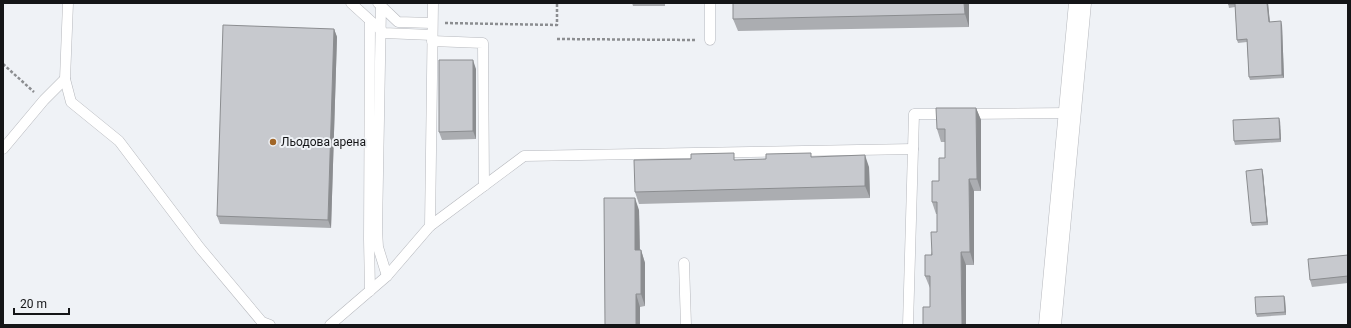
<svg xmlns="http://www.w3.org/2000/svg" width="1351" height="328" viewBox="0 0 1351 328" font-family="Roboto,sans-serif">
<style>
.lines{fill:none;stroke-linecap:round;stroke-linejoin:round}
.lane-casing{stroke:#b6b8bd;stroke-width:11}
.secondary-casing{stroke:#b6b8bd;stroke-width:23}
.path{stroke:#8b8d90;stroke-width:2.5;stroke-dasharray:3 2;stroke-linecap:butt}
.lane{stroke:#fff;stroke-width:10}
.secondary{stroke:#fff;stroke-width:22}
.wall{fill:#abadb1}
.shaded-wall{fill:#8b8d90}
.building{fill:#c7c9ce;stroke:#8b8d90}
.poi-dot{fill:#a16627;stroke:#eff2f6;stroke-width:1.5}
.labels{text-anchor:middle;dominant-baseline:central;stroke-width:4;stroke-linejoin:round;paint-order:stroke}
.poi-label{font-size:12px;fill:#141517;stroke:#eff2f6;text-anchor:start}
</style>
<rect width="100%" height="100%" fill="#eff2f6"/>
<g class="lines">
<defs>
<g id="lane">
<path d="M 68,3 L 65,79 L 71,102 L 119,141 L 200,248 L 262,322 L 270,325"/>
<path d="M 351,3 L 384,33 L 432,35"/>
<path d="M 378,3 L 398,22 L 432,23"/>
<path d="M 710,3 L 710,40"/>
<path d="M 381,6 L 377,230 L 378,247 L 387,276"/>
<path d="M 370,21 L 369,239 L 370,291"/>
<path d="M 432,41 L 483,43 L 484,186"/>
<path d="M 965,114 L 1070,113"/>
<path d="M 3,149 L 44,100 L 65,79"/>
<path d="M 430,226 L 524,156 L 913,149"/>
<path d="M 684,263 L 686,325"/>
<path d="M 330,325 L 387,276 L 430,226 L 433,3"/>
<path d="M 908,325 L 914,114 L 949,114"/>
</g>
<path id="secondary" d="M 1050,325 L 1080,3"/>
</defs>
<!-- lane casing -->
<use href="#lane" class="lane-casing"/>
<!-- secondary casing -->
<use href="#secondary" class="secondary-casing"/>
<!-- path -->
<g class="path">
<path d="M 445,23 L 557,25 L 557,3"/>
<path d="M 557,39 L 697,40"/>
<path d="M 3,64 L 34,92"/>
</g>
<!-- lane -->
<use href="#lane" class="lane"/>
<!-- secondary -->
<use href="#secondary" class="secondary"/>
</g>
<!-- wall -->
<g class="wall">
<path d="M 632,3 L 665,3 L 665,6 L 633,6 Z"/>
<path d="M 733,3 L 969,3 L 969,27 L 738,31 L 733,19 Z"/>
<path d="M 1228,3 L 1268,3 L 1270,22 L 1282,25 L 1284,78 L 1250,80 L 1249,77 L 1247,42 L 1238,43 L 1237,40 L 1235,7 L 1229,8 Z"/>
<path d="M 334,29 L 337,37 L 331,228 L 220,224 L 217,216 Z"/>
<path d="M 476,69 L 476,139 L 442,140 L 439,132 Z"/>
<path d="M 976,108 L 981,120 L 981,191 L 974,191 L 974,265 L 966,265 L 930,307 L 930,288 L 925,276 L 937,232 L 937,214 L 936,214 L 932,202 L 939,181 L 945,158 L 945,142 L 941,142 L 937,129 Z"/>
<path d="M 1280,121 L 1281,142 L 1235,145 L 1234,141 Z"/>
<path d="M 812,157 L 869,167 L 870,198 L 639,204 L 635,192 L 691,159 L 736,160 Z"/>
<path d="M 1262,169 L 1263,173 L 1268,225 L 1252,226 L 1251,223 Z"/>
<path d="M 639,210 L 640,250 L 641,250 L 645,263 L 645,306 L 640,307 L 640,325 L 605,325 Z"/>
<path d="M 1348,255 L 1348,283 L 1312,287 L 1310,280 Z"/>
<path d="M 1284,296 L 1285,299 L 1286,315 L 1257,317 L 1256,314 Z"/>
</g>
<!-- shaded-wall -->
<g class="shaded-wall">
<path d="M 964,3 L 969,3 L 969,27 L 965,14 Z"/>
<path d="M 1267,3 L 1268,3 L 1270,25 L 1269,22 Z"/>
<path d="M 1281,21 L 1282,25 L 1284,78 L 1282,75 Z"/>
<path d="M 334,29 L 337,37 L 331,228 L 328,220 Z"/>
<path d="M 473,60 L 476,69 L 476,139 L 473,131 Z"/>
<path d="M 976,108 L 981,120 L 981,191 L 977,179 Z"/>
<path d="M 1279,118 L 1280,121 L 1281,142 L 1280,139 Z"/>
<path d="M 865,155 L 869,167 L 870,198 L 865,186 Z"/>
<path d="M 1262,169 L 1263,173 L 1268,225 L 1267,222 Z"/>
<path d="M 969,179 L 974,191 L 974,265 L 970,252 Z"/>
<path d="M 635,198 L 639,210 L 640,263 L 635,250 Z"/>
<path d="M 641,250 L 645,263 L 645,306 L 641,294 Z"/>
<path d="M 961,252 L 966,265 L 966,325 L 962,325 Z"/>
<path d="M 636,294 L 640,307 L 640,325 L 636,325 Z"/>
<path d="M 1284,296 L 1285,299 L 1286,315 L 1285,312 Z"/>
</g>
<!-- building -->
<g class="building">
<path d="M 733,3 L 964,3 L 965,14 L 733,19 Z"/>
<path d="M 1228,3 L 1267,3 L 1269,22 L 1281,21 L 1282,75 L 1249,77 L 1247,39 L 1237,40 L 1235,4 L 1228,4 Z"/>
<path d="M 223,25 L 334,29 L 328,220 L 217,216 Z"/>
<path d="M 439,60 L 473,60 L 473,131 L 439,132 Z"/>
<path d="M 936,108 L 976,108 L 977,179 L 969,179 L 970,252 L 961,252 L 962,325 L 923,325 L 923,307 L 930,307 L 930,276 L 925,276 L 925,255 L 932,255 L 931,232 L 937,232 L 937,202 L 932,202 L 932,181 L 939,181 L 939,158 L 945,158 L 945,129 L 937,129 Z"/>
<path d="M 1279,118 L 1280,139 L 1234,141 L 1233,120 Z"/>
<path d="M 734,153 L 734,160 L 766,159 L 766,154 L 811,153 L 811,157 L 865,155 L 865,186 L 635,192 L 634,160 L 691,159 L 691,154 Z"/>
<path d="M 1262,169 L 1267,222 L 1251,223 L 1246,171 Z"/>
<path d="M 604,198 L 635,198 L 635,250 L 641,250 L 641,294 L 636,294 L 636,325 L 605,325 Z"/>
<path d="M 1348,255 L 1348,276 L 1310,280 L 1308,259 Z"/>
<path d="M 1284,296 L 1285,312 L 1256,314 L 1255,297 Z"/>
</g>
<!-- markers -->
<circle class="poi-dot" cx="273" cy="142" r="4"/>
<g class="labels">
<!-- poi labels -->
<g class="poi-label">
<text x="281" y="142">Льодова арена</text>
</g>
</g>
<!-- border -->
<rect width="1351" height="328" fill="none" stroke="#141517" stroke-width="8"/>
<!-- scale -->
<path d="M14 308v6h55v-6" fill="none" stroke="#141517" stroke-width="2"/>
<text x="20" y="308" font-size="12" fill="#141517" stroke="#eff2f6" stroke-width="3" paint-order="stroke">20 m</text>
</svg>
